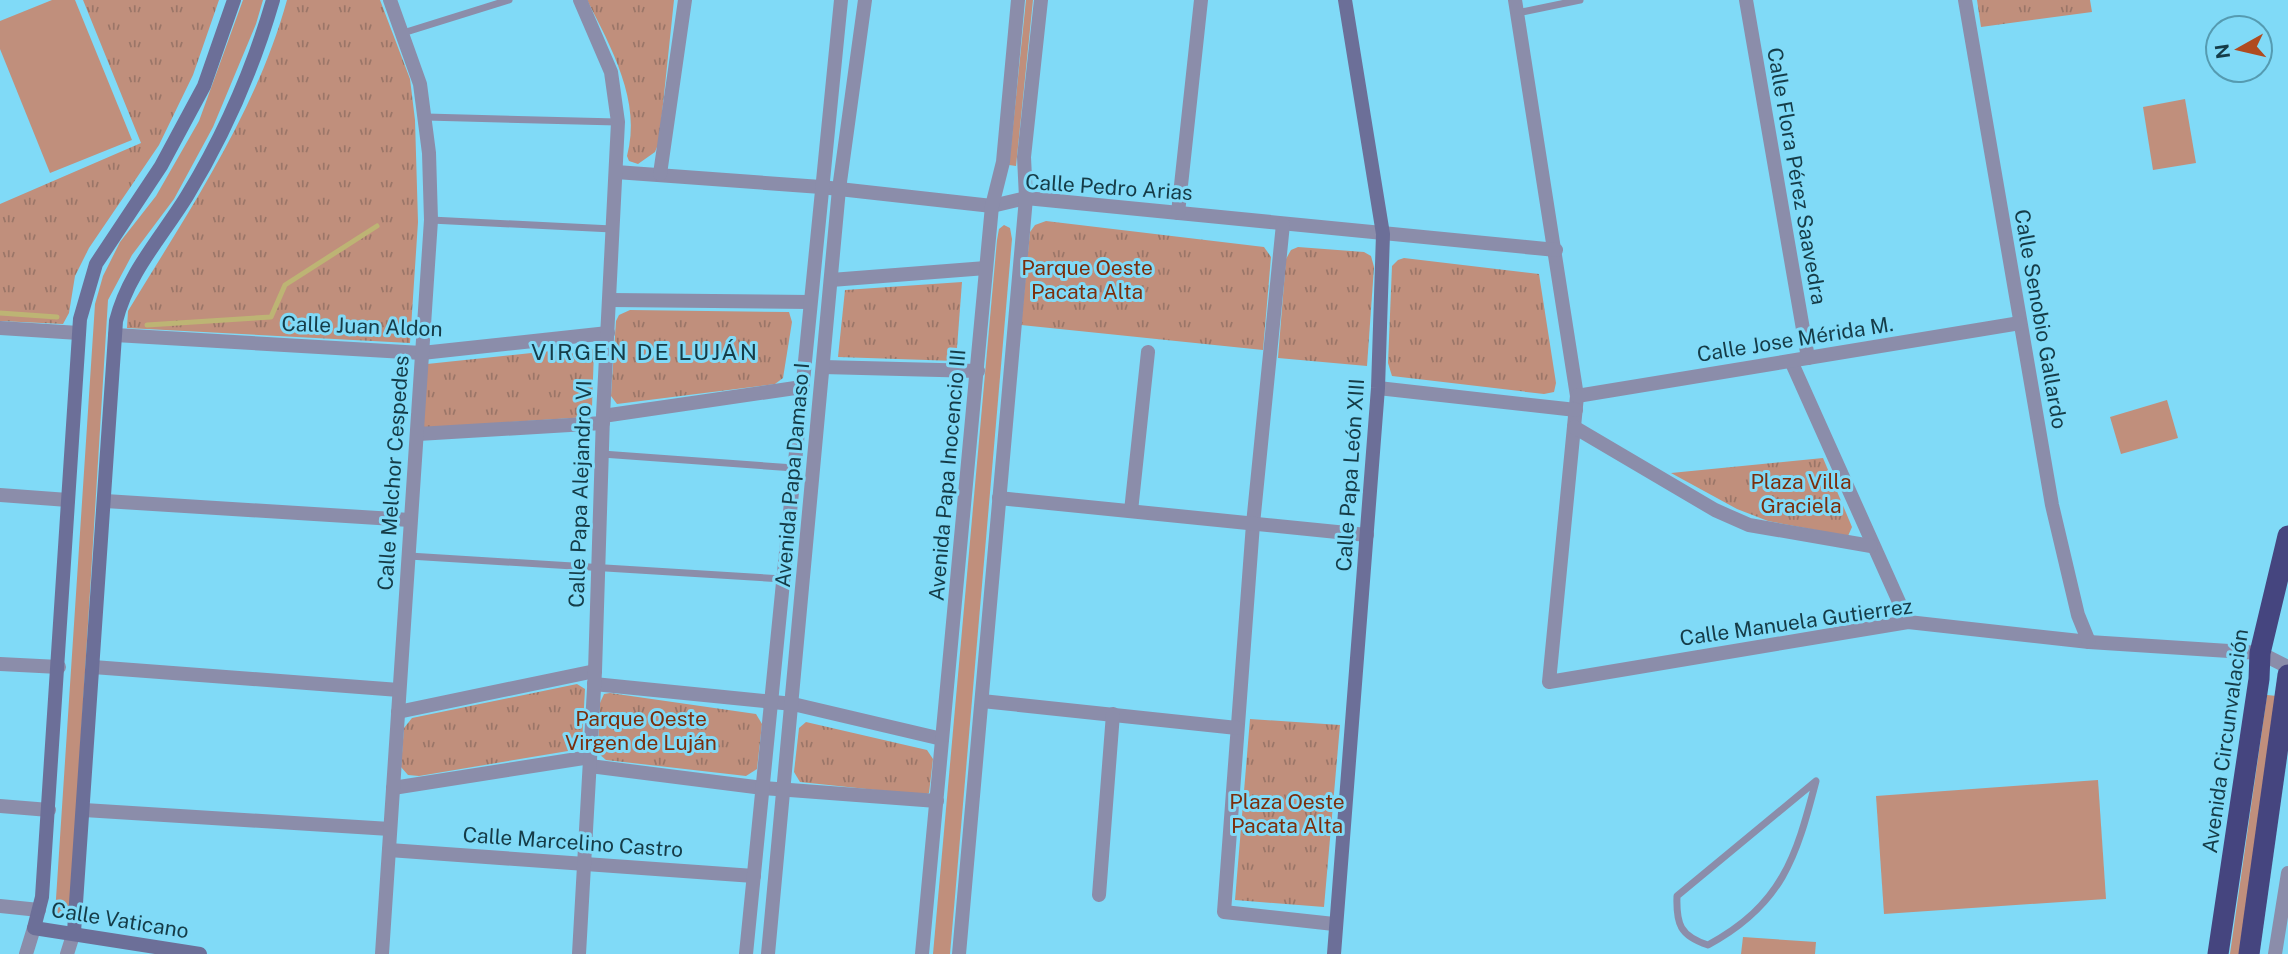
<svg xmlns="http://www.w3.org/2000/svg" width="2288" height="954" viewBox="0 0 2288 954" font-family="'Public Sans',sans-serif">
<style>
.grass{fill:#c08f7c}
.park{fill:url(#park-tufts)}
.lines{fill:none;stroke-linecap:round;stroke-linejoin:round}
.stream{stroke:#bdb474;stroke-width:5}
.lane{stroke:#8b8daa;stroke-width:7}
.street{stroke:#8b8daa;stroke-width:14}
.secondary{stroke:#6c6f98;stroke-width:14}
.highway{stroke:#45457f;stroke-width:21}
.labels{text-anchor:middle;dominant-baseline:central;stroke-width:6;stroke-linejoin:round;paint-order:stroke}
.street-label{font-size:21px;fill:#153c48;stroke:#80daf7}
.park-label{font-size:21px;fill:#7b2f0d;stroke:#80daf7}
.neighbourhood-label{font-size:23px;letter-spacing:2px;fill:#153c48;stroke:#80daf7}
</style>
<defs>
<pattern id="park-tufts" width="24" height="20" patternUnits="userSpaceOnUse" patternTransform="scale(1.75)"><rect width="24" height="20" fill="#c08f7c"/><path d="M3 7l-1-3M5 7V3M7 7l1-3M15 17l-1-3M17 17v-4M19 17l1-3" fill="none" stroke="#9b7668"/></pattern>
</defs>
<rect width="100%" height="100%" fill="#80daf7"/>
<!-- grass -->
<g class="grass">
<path d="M 52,0 L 75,0 L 132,140 L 50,173 L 0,49 L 0,21 Z"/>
<path d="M 243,0 L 263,0 L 256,24 L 213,127 L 174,199 L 132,255 L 108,300 L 70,915 L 55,914 L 95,304 L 103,276 L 120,242 L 156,196 L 199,121 Z"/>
<path d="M 1026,0 L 1033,0 L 1016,166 L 1009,165 Z"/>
<path d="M 2185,99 L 2196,163 L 2153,170 L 2143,107 Z"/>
<path d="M 1004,225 L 1010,228 L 1012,239 L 950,954 L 933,954 L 997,240 L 999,229 Z"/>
<path d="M 2167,400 L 2178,438 L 2121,454 L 2110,417 Z"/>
<path d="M 2267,695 L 2277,696 L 2239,954 L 2230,954 Z"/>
<path d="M 2098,780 L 2106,899 L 1884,914 L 1876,796 Z"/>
<path d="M 1743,937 L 1816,942 L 1815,954 L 1741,954 Z"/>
</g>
<!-- park -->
<g class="park">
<path d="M 83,0 L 219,0 L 193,75 L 159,145 L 89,248 L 75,276 L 69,313 L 63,324 L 0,321 L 0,204 L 141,143 Z"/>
<path d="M 287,0 L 380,0 L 410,79 L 415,120 L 418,222 L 410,343 L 127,328 L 128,311 C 188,212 256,113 287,0 Z"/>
<path d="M 587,0 L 674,0 L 659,142 L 655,152 L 638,164 L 629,161 L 627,156 C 642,102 611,47 587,0 Z"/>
<path d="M 1977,0 L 2090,0 L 2092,12 L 1981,27 Z"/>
<path d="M 1046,221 L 1264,247 L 1271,257 L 1263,350 L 1021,325 L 1030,232 L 1035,225 Z"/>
<path d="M 1298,247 L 1364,252 L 1371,256 L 1374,267 L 1367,366 L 1278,358 L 1286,259 L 1291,250 Z"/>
<path d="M 1404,258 L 1539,274 L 1556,383 L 1554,392 L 1544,394 L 1392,376 L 1388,363 L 1392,266 L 1398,260 Z"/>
<path d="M 962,282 L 956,361 L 838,357 L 845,290 Z"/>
<path d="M 630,310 L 789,312 L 792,322 L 783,378 L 775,384 L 617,404 L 611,396 L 616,321 L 619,315 Z"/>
<path d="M 588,347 L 594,350 L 592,407 L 587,417 L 424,428 L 421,373 L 427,364 Z"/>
<path d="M 1823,458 L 1852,527 L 1848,536 L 1768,521 L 1737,509 L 1671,473 Z"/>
<path d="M 577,684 L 585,689 L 582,743 L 574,750 L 419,776 L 408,775 L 401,767 L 404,728 L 412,718 Z"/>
<path d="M 610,693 L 756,714 L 762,724 L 757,769 L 746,776 L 606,760 L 599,754 L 598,748 L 600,703 L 604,694 Z"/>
<path d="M 1250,719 L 1340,725 L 1324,907 L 1235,900 Z"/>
<path d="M 806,722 L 927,750 L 933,759 L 929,793 L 924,795 L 800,782 L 794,772 L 799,728 Z"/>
</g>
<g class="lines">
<!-- stream -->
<g class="stream">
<path d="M 0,313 L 57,317"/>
<path d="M 147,325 L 271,317 L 285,285 L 377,226"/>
</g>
<!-- lane -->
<g class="lane">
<path d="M 1517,13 L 1580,0"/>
<path d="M 403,33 L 509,0"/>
<path d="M 426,117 L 617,122"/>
<path d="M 431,220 L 612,229"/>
<path d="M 602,454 L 794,468"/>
<path d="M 409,556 L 783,579"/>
<path d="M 1816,781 C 1796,858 1782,905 1708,945 C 1680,936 1676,924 1677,896 Z"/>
</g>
<!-- street -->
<g class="street">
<path d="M 1515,0 L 1577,396 L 1549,682 L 1908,622 L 2089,642 L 2260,653 L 2288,667"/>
<path d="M 1746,0 L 1808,358"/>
<path d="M 1965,0 L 2052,505 L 2078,615 L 2089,642"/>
<path d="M 616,172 L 821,187 L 992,206 L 1026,198 L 1556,250"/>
<path d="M 660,174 L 685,0"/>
<path d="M 1178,213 L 1201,0"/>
<path d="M 1283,224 L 1253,524 L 1224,912 L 1334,924"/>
<path d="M 831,280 L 986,268"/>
<path d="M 611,300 L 810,302"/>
<path d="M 0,328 L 79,333"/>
<path d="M 115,335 L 422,353 L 608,333"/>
<path d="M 1791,361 L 1908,622"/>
<path d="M 823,367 L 978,371"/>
<path d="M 1378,388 L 1576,410"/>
<path d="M 1577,396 L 2020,323"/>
<path d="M 603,416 L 802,387"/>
<path d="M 1574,427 L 1715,510 L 1749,525 L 1871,546"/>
<path d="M 418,434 L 603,423"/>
<path d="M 0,495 L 68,500"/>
<path d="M 999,498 L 1367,535"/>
<path d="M 105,501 L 410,520"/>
<path d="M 1131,511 L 1148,352"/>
<path d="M 0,664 L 59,667"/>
<path d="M 93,667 L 399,690"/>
<path d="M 594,684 L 793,704 L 942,739"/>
<path d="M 982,701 L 1237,728"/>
<path d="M 398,712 L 595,671"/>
<path d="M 590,766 L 763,788 L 937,801"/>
<path d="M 393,788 L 590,757"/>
<path d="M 0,806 L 49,810"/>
<path d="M 84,810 L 390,829"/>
<path d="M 389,850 L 754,876"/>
<path d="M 1099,895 L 1113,714"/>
<path d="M 0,906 L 39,910"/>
<path d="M 26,954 L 34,928"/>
<path d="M 67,954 L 74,932"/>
<path d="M 382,954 L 431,220 L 429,153 L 420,84 L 390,0"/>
<path d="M 579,954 L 595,671 L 603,416 L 618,122 L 611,72 L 580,0"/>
<path d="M 746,954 L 841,0"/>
<path d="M 768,954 L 839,189 L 865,0"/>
<path d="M 922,954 L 992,206 L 1003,162 L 1018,0"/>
<path d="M 959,954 L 1026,198 L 1024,157 L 1041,0"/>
<path d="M 2275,954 L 2288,873"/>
</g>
<!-- secondary -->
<g class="secondary">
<path d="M 74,932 L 116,321 C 128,273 161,238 187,196 C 224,135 253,69 273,0"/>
<path d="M 200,954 L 34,928 L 42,897 L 80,319 L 96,264 L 161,166 L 204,86 L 234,0"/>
<path d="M 1334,954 L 1378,388 L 1383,234 L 1345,0"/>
</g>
<!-- highway -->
<g class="highway">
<path d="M 2218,954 L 2259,679 L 2260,653 L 2288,536"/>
<path d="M 2249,954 L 2288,675"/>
</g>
</g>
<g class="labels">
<!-- street labels -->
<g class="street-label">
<text transform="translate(1797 176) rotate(80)">Calle Flora Pérez Saavedra</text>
<text transform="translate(1109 187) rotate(4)">Calle Pedro Arias</text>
<text transform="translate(2041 319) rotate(80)">Calle Senobio Gallardo</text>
<text transform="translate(362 326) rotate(2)">Calle Juan Aldon</text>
<text transform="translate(1795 339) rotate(-9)">Calle Jose Mérida M.</text>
<text transform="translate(393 473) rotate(-86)">Calle Melchor Cespedes</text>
<text transform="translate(792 475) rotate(-85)">Avenida Papa Damaso I</text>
<text transform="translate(947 475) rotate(-85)">Avenida Papa Inocencio III</text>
<text transform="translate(1350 475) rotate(-86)">Calle Papa León XIII</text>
<text transform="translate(580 494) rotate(-88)">Calle Papa Alejandro VI</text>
<text transform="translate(1796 622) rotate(-8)">Calle Manuela Gutierrez</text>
<text transform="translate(2225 741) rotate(-82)">Avenida Circunvalación</text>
<text transform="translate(573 842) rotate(4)">Calle Marcelino Castro</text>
<text transform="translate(120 920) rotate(9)">Calle Vaticano</text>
</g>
<!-- park labels -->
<g class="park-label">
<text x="1087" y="267">Parque Oeste<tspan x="1087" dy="24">Pacata Alta</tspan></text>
<text x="1801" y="481">Plaza Villa<tspan x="1801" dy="24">Graciela</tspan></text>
<text x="641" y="718">Parque Oeste<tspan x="641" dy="24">Virgen de Luján</tspan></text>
<text x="1287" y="801">Plaza Oeste<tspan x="1287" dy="24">Pacata Alta</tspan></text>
</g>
<!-- neighbourhood labels -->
<g class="neighbourhood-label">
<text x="645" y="351">VIRGEN DE LUJÁN</text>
</g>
</g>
<!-- north arrow -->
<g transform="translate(2239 49) rotate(262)"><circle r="33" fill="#80daf7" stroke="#559bb1" stroke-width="2"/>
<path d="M0-5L12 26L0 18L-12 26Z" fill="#b04b1f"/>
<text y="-10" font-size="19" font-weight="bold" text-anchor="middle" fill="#153c48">N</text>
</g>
</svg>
